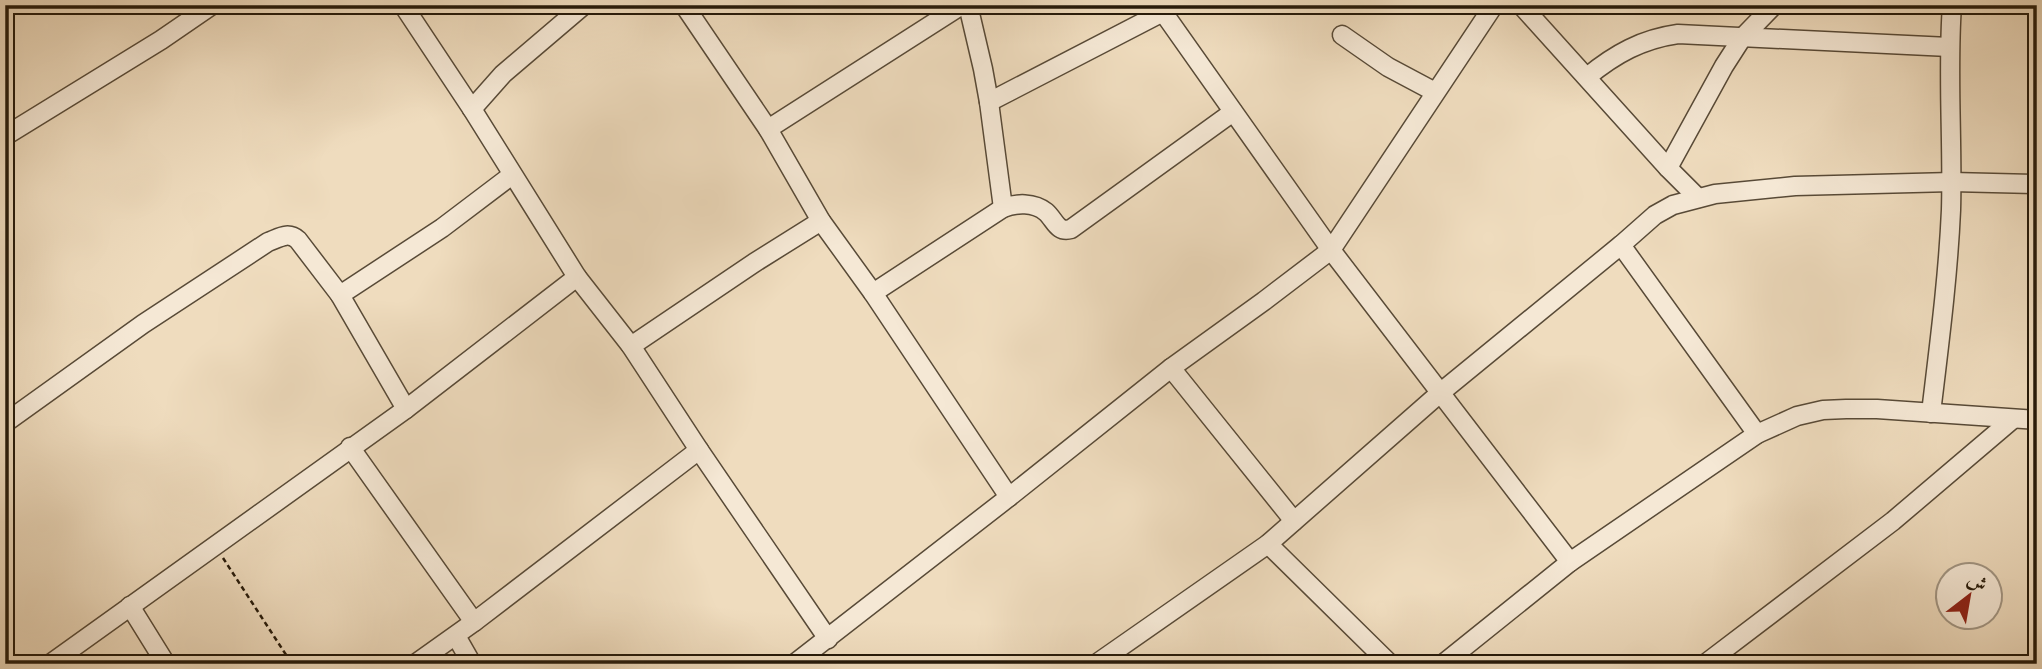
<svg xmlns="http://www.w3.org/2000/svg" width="2042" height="669" viewBox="0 0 2042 669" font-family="'Libre Caslon Text',Amiri,serif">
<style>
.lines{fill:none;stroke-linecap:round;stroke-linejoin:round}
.minor-casing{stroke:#584a37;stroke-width:21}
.path{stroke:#261a0a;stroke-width:2.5;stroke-dasharray:5 3.5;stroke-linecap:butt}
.minor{stroke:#f5e8d5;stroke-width:18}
</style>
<rect width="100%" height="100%" fill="#efdcbe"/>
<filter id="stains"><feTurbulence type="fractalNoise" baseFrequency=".00286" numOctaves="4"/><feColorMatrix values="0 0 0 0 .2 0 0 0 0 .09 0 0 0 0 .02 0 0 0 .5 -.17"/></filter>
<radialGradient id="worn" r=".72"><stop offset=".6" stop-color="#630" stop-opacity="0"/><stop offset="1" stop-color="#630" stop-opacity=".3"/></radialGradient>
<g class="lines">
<defs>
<g id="minor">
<path d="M 403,5 L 472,109 L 577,277 L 631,346 L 699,450 L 828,639"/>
<path d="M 684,5 L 768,129 L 821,221 L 873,293 L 1009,497"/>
<path d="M 968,5 L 983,69 L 989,102 L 1003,208"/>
<path d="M 1158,5 L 1331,250 L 1570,562"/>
<path d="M 1521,5 L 1668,168"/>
<path d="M 1342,35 L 1388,67 L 1435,92"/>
<path d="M 1587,77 C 1615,54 1642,39 1678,34 L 1949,47"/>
<path d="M 989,102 L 1163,12"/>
<path d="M 472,109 L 503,74 L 584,5"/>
<path d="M 768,129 L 962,5"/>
<path d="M 5,136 L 161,40 L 212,5"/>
<path d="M 1698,198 L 1668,168 L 1724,66 L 1742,38 L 1774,5"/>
<path d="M 1621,245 L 1757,434"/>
<path d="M 873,293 L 1003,208 C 1016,203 1034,202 1046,212 C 1055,220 1057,233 1071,229 L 1233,112"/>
<path d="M 340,295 L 442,228 L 512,175"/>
<path d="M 631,346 L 754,263 L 821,221"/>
<path d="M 1171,368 L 1294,521"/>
<path d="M 1931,413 C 1939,346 1948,278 1951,210 C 1953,141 1947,73 1952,5"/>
<path d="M 5,423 L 143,324 L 268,242 C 279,238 288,231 298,240 L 340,295 L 406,409"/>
<path d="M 350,447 L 474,622"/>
<path d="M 1268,544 L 1390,664"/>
<path d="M 130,606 L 166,664"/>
<path d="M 456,636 L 472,664"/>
<path d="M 50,664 L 406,409 L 577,277"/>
<path d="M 415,664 L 474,622 L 699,450"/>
<path d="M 794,664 L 1009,497 L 1171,368 L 1264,301 L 1331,250 L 1494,5"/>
<path d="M 1096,664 L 1268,544 L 1440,393 L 1621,245 L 1655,215 L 1673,205 L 1715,194 L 1795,186 L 1952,182 L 2037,184"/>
<path d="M 1443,664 L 1570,562 L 1757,434 L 1797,416 L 1823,410 L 1846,409 L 1877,409 L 2037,420"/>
<path d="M 1705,664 L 1893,521 L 2013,419"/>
</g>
</defs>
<!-- minor casing -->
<use href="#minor" class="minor-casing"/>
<!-- path -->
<path class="path" d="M 223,558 L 292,664"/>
<!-- minor -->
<use href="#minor" class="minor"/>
</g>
<!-- margin -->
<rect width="2042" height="669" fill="none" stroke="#efdcbe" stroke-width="28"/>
<rect x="7" y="7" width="2028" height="655" fill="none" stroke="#261a0a" stroke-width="3.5"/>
<rect x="14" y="14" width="2014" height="641" fill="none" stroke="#261a0a" stroke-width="2"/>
<!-- north arrow -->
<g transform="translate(1969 596) rotate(31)"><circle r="33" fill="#f5e8d5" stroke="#a29684" stroke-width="2"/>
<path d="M0-5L12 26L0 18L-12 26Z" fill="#8f2418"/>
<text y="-10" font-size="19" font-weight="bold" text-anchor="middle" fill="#261a0a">ش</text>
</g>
<rect width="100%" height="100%" filter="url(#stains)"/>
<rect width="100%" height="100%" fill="url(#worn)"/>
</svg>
